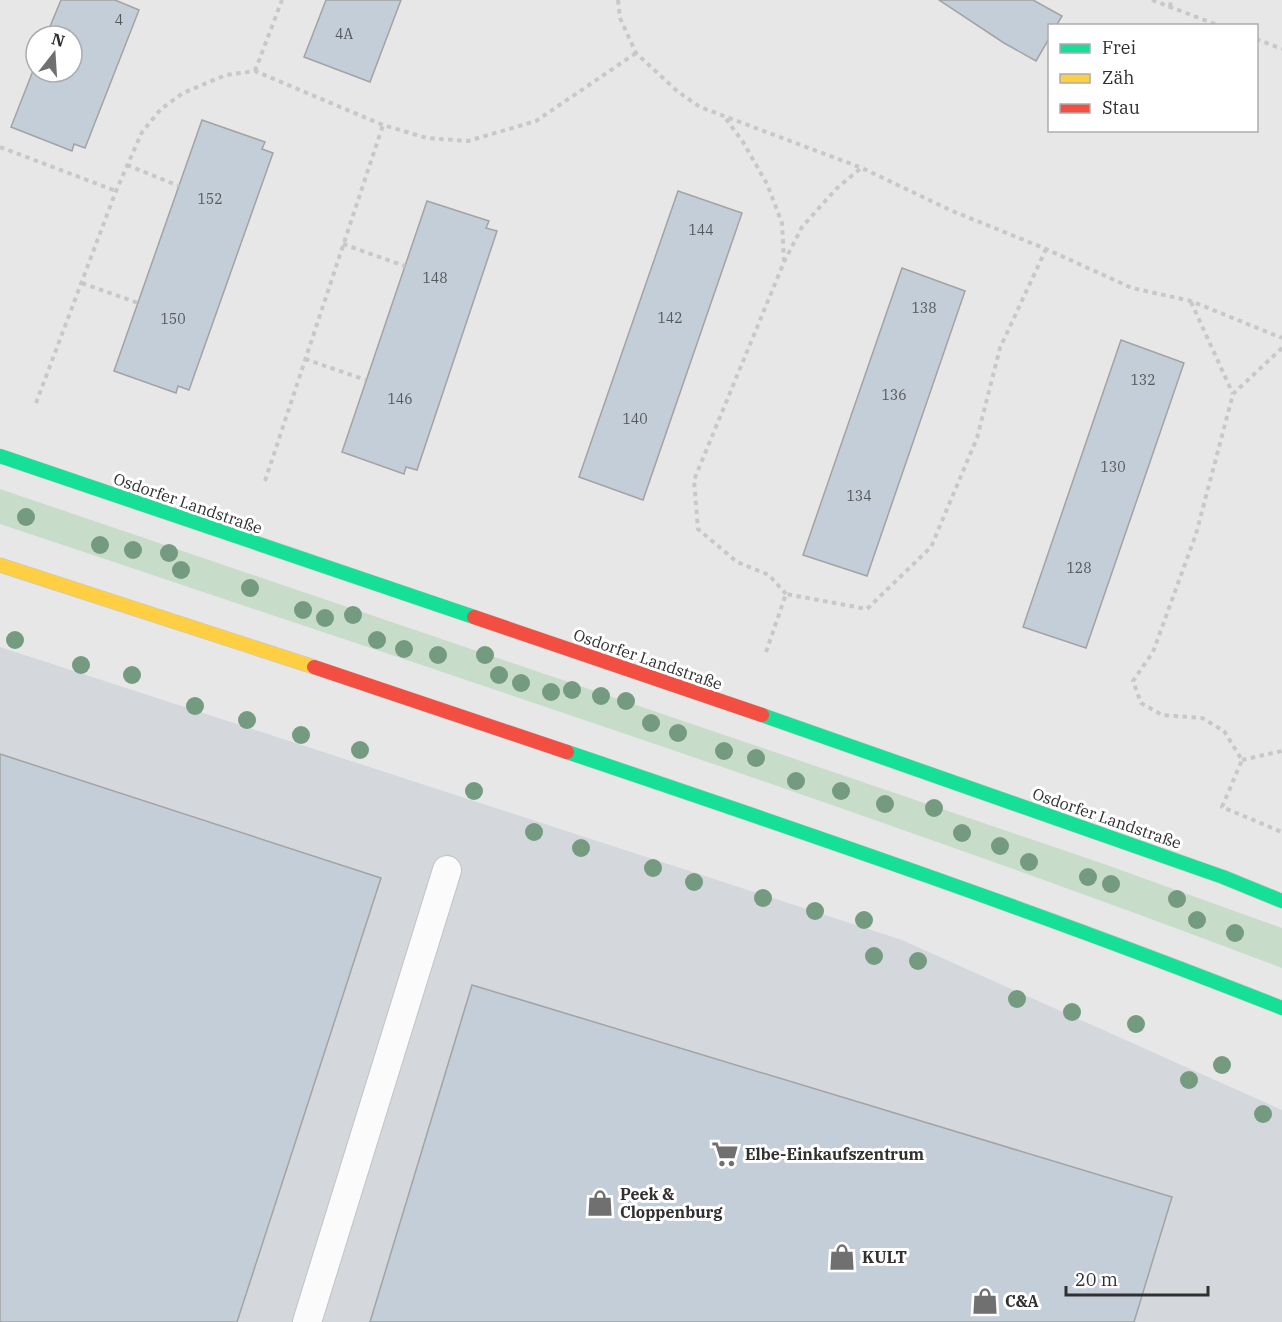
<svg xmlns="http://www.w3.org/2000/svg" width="1282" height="1322" viewBox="0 0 1282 1322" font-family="'IBM Plex Serif',serif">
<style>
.built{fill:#d4d8dc}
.green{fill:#c7ddca}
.building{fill:#c3ced8;stroke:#a3a3a3;stroke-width:1.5}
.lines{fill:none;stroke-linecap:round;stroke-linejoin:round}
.lane-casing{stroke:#c2c3c3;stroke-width:30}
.fast-casing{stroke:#c5c5c5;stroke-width:15}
.slow-casing{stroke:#c5c5c5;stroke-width:15}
.jam-casing{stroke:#c5c5c5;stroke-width:15}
.path{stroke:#c8c8c9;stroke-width:4;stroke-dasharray:4.5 4.5;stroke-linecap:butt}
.lane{stroke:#fbfbfb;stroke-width:28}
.fast{stroke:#16e098;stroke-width:14}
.slow{stroke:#ffcf43;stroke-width:14}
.jam{stroke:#f24e42;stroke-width:14}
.tree{fill:#749b80}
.labels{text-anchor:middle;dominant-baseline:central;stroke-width:6;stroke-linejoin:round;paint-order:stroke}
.number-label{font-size:14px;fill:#55585b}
.street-label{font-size:16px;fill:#303031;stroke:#fff}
.poi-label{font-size:16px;font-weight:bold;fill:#303031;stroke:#fff;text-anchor:start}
</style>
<rect width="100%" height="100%" fill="#e7e7e7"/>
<!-- built -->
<path class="built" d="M 0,647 L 902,940 L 1282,1110 L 1282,1322 L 0,1322 Z"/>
<!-- green -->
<path class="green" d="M 0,489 L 1104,864 L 1282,928 L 1282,968 C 859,808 429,668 0,524 Z"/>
<!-- building -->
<g class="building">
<path d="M 61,0 L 115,0 L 139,10 L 85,148 L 74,144 L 72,151 L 11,127 L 36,63 L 36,72 L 72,72 L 72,36 L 46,36 Z"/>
<path d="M 326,0 L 401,0 L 370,82 L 304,57 Z"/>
<path d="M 939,0 L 1033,0 L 1062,16 L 1056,26 L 1050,26 L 1050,37 L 1036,61 L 1004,43 Z"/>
<path d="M 202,120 L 265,142 L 262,149 L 273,153 L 189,390 L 178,386 L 176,393 L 114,371 Z"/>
<path d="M 678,191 L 742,213 L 643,500 L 579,477 Z"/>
<path d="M 427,201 L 489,221 L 486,228 L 497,231 L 417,470 L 406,467 L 404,474 L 342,452 Z"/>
<path d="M 902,268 L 965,291 L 867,576 L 803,555 Z"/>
<path d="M 1121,340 L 1184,363 L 1086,648 L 1023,627 Z"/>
<path d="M 0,754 L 381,878 L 237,1322 L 0,1322 Z"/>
<path d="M 472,985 L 1172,1197 L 1134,1322 L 370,1322 Z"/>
</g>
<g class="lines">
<defs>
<path id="lane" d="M 307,1322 L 447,870"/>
<g id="fast">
<path d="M 0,456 L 474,617"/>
<path d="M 762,715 L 1223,877 L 1282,901"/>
<path d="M 567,752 C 807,833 1047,915 1282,1008"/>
</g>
<path id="slow" d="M 0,565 L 314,667"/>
<g id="jam">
<path d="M 474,617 L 762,715"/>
<path d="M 314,667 L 567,752"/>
</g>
</defs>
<!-- lane casing -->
<use href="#lane" class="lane-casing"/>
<!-- fast casing -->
<use href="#fast" class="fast-casing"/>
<!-- slow casing -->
<use href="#slow" class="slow-casing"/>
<!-- jam casing -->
<use href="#jam" class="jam-casing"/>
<!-- path -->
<g class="path">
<path d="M 618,0 L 620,18 L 636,53 L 677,91 L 700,107 L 862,168 L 950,210 L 1046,249 L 1132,288 L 1191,301 L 1282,338"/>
<path d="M 1152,0 L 1220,26"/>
<path d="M 1170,7 L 1171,0"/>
<path d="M 1256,39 L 1282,49"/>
<path d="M 255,71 L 282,0"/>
<path d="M 726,119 L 743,142 L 767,184 L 782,223 L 784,261"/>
<path d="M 0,147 L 116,191"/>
<path d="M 127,165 L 179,186"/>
<path d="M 343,244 L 405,266"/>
<path d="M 82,283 L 138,303"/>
<path d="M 1191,302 L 1233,394"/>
<path d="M 1282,348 L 1233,394 L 1196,534 L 1153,652 L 1133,681 L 1141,703 L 1162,715 L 1202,718 L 1224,731 L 1242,760 L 1222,807 L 1282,832"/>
<path d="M 305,359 L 366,380"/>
<path d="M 36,403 L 116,191 L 142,132 L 161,109 L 183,93 L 226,75 L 255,71 L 383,125 L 427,138 L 468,141 L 536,121 L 636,53"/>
<path d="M 265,481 L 383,125"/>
<path d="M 786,594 L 769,575 L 737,562 L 698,529 L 694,480 L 784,262 L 802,227 L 836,189 L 861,168"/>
<path d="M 766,652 L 786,594 L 867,609 L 931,547 L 977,438 L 1000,348 L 1046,249"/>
<path d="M 1242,760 L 1282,751"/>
</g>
<!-- lane -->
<use href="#lane" class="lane"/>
<!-- fast -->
<use href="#fast" class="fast"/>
<!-- slow -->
<use href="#slow" class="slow"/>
<!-- jam -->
<use href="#jam" class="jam"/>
</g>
<!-- trees -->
<g class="tree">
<circle cx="26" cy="517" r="9"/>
<circle cx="100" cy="545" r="9"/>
<circle cx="133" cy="550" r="9"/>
<circle cx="169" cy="553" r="9"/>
<circle cx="181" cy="570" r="9"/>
<circle cx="250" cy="588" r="9"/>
<circle cx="303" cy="610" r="9"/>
<circle cx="353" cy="615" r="9"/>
<circle cx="325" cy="618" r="9"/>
<circle cx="15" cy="640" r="9"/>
<circle cx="377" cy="640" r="9"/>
<circle cx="404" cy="649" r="9"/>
<circle cx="438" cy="655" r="9"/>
<circle cx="485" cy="655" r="9"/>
<circle cx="81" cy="665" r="9"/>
<circle cx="132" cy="675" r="9"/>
<circle cx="499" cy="675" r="9"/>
<circle cx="521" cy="683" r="9"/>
<circle cx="572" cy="690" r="9"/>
<circle cx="551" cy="692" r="9"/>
<circle cx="601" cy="696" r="9"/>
<circle cx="626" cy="701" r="9"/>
<circle cx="195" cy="706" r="9"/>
<circle cx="247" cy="720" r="9"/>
<circle cx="651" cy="723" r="9"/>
<circle cx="678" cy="733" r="9"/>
<circle cx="301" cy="735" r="9"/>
<circle cx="360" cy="750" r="9"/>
<circle cx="724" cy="751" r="9"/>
<circle cx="756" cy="758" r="9"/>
<circle cx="796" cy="781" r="9"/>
<circle cx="474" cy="791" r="9"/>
<circle cx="841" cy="791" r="9"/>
<circle cx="885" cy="804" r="9"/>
<circle cx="934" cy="808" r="9"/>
<circle cx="534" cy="832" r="9"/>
<circle cx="962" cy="833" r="9"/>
<circle cx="1000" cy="846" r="9"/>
<circle cx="581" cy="848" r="9"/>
<circle cx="1029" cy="862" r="9"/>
<circle cx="653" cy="868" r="9"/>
<circle cx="1088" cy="877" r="9"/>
<circle cx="694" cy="882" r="9"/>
<circle cx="1111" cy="884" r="9"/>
<circle cx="763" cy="898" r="9"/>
<circle cx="1177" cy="899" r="9"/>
<circle cx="815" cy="911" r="9"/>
<circle cx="864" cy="920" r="9"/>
<circle cx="1197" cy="920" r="9"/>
<circle cx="1235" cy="933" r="9"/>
<circle cx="874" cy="956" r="9"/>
<circle cx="918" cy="961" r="9"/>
<circle cx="1017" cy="999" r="9"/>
<circle cx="1072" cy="1012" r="9"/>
<circle cx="1136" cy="1024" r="9"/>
<circle cx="1222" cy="1065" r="9"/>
<circle cx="1189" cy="1080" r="9"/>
<circle cx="1263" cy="1114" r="9"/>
</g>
<!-- icons -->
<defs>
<symbol id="supermarket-bare" viewBox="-9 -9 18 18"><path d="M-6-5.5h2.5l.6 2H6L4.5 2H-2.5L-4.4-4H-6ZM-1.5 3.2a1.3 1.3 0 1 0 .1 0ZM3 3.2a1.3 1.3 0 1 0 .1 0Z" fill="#707071" stroke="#fff" stroke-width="2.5" paint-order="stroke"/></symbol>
<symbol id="shop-bare" viewBox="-9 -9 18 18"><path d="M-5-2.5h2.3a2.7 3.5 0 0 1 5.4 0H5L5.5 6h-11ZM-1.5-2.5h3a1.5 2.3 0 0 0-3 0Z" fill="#707071" stroke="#fff" stroke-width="2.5" paint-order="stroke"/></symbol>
</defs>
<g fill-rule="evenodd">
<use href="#supermarket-bare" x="706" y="1135" width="38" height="38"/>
<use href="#shop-bare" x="581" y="1184" width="38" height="38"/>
<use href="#shop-bare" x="823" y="1238" width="38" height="38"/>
<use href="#shop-bare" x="966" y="1282" width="38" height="38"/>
</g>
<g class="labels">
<!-- number labels -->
<g class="number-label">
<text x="119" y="20">4</text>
<text x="344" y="34">4A</text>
<text x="210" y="199">152</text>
<text x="701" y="230">144</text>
<text x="435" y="278">148</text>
<text x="924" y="308">138</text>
<text x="670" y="318">142</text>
<text x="173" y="319">150</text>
<text x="1143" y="380">132</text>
<text x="894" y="395">136</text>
<text x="400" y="399">146</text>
<text x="635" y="419">140</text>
<text x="1113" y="467">130</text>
<text x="859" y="496">134</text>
<text x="1079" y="568">128</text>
</g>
<!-- street labels -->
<g class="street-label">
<text transform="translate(188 503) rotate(19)">Osdorfer Landstraße</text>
<text transform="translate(648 659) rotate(19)">Osdorfer Landstraße</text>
<text transform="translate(1107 818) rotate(19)">Osdorfer Landstraße</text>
</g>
<!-- poi labels -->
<g class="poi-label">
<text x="745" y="1154">Elbe-Einkaufszentrum</text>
<text x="620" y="1194">Peek &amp;<tspan x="620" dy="18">Cloppenburg</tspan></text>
<text x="862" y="1257">KULT</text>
<text x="1005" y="1301">C&amp;A</text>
</g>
</g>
<!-- legend -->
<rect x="1048" y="24" width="210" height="108" fill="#ffffff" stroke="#acacad" stroke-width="1.5"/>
<rect x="1060" y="44" width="30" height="9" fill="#16e098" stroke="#acacad" stroke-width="1.5"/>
<text x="1102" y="54" font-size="18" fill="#303031">Frei</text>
<rect x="1060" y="74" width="30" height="9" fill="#ffcf43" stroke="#acacad" stroke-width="1.5"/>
<text x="1102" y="84" font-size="18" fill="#303031">Zäh</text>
<rect x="1060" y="104" width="30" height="9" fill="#f24e42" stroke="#acacad" stroke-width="1.5"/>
<text x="1102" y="114" font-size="18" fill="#303031">Stau</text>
<!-- north arrow -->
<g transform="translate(54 54) rotate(17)"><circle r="28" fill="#ffffff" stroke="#acacad" stroke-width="1.5"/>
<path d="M0-4.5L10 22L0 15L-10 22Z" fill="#707071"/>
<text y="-9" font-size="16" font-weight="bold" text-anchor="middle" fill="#303031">N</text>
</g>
<!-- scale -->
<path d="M1066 1286v9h142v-9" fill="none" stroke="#303031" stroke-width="3"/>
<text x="1075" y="1286" font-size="18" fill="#303031" stroke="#ffffff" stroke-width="4.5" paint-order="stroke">20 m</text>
</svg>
